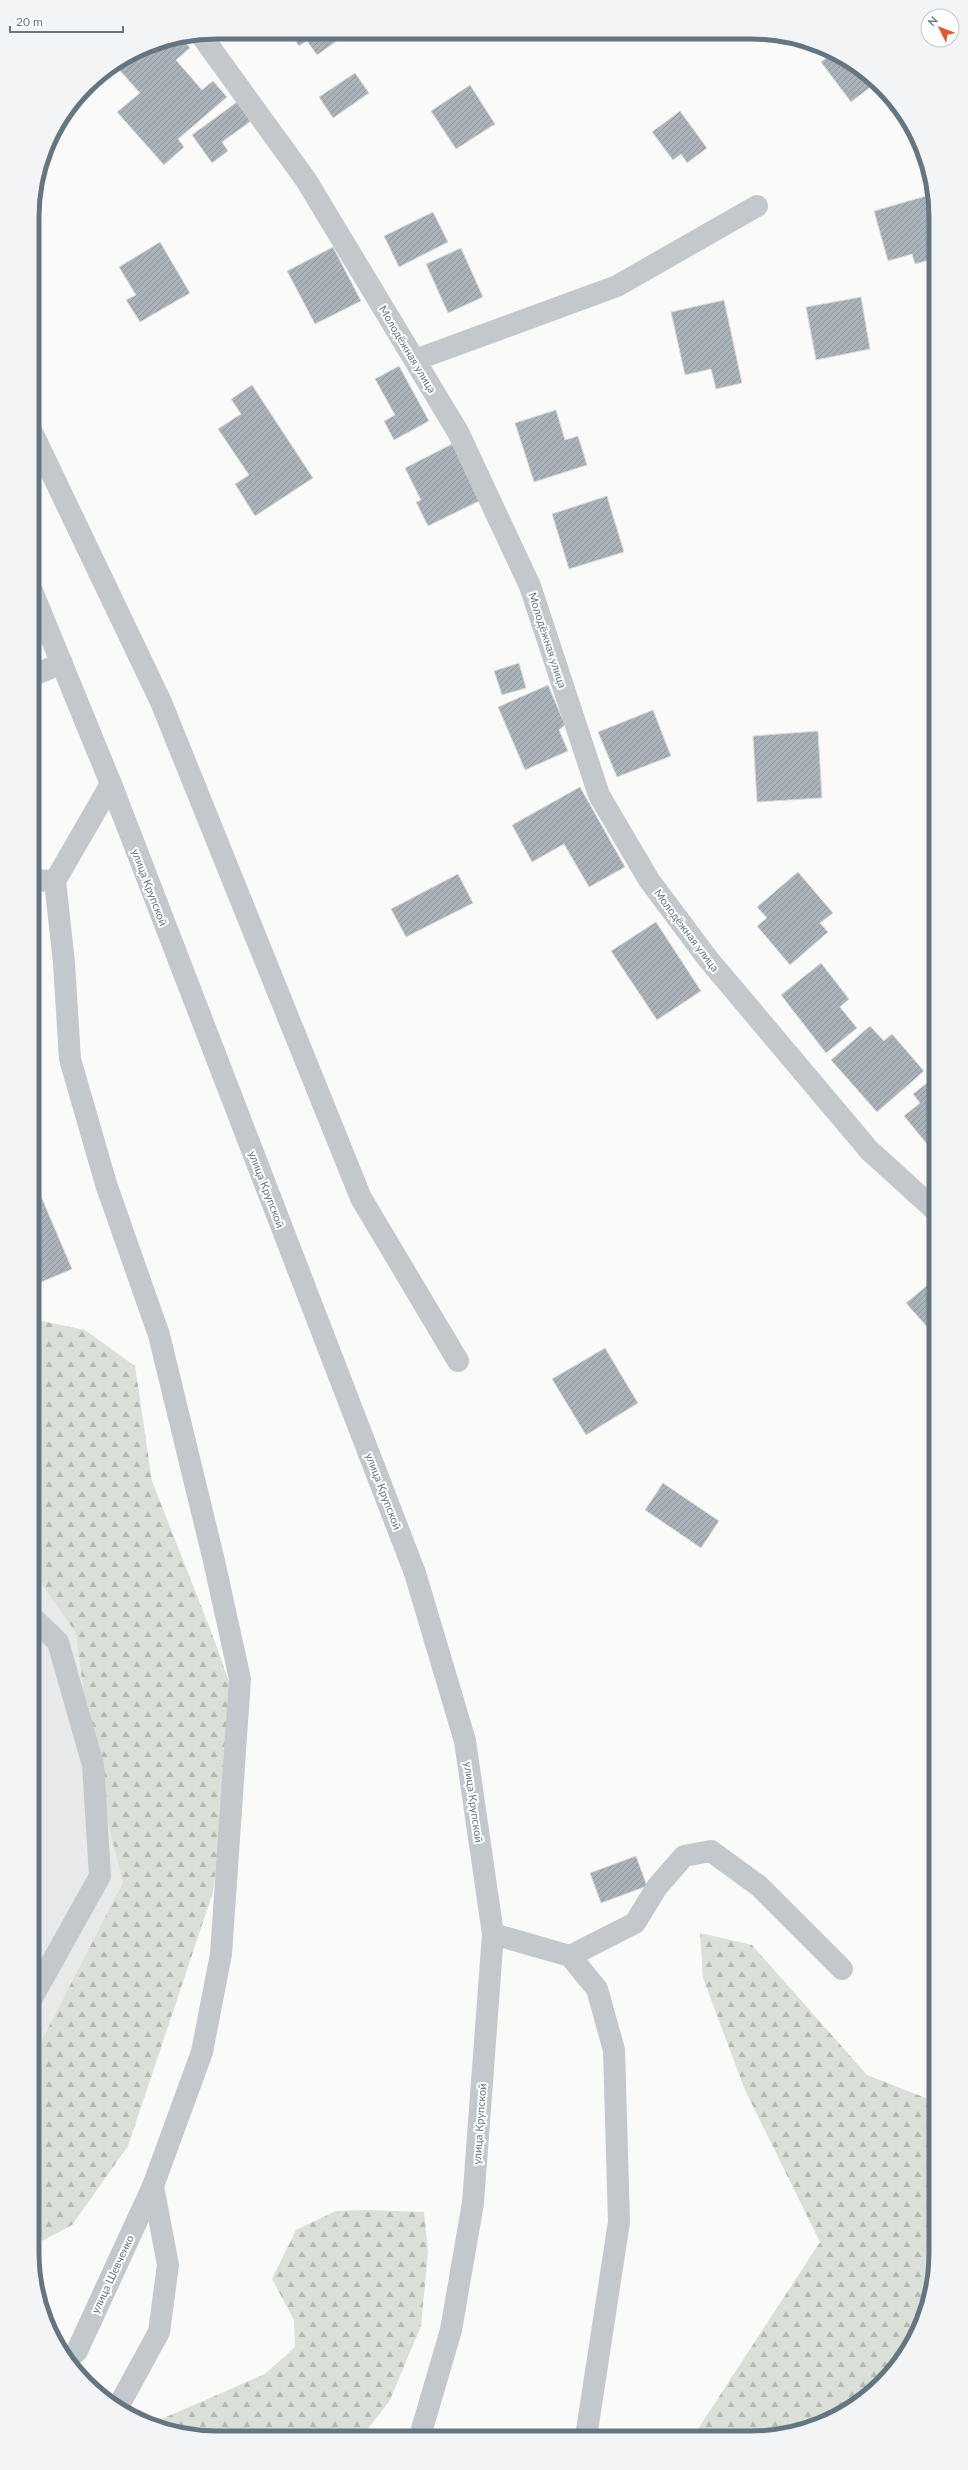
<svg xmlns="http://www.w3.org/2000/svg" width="968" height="2470" viewBox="0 0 968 2470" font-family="Lato,sans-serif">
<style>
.built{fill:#e8e9e9}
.forest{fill:url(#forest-firs)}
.building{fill:url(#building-hatch);stroke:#dcdcda}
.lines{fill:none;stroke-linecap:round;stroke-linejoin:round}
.minor{stroke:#c3c8cc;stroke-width:22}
.labels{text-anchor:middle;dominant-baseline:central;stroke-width:4;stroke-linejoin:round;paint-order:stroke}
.street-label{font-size:11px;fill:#657683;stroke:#fff}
.rim{fill:none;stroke:#657683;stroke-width:5}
</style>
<defs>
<pattern id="forest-firs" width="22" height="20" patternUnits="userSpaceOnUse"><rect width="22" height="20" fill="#dadfd7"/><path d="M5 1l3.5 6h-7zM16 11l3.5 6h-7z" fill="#b4b9b4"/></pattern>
<pattern id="building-hatch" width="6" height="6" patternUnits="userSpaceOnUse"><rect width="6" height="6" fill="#aab3b9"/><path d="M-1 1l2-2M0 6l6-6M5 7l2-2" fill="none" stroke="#8e969c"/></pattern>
</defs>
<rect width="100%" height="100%" fill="#fafaf8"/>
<!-- built -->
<path class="built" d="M 32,1474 L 76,1633 L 123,1882 L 40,2044 L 35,2196 L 32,2201 Z"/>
<!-- forest -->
<g class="forest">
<path d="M 32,1314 L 37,1320 L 85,1330 L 135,1366 L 152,1481 L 212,1634 L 239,1710 L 213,1892 L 128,2146 L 72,2225 L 42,2241 L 35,2196 L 40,2044 L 123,1882 L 93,1765 L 76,1633 L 32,1570 Z"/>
<path d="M 700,1933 L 752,1945 L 867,2075 L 936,2102 L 936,2265 L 926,2313 L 898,2366 L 854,2407 L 799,2432 L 751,2438 L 692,2438 L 820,2242 L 745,2090 L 703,1978 Z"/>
<path d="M 367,2210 L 424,2212 L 428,2252 L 421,2326 L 389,2402 L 362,2436 L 181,2434 L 150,2424 L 265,2374 L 295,2347 L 294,2320 L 272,2279 L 296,2230 L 336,2211 Z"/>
</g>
<!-- building -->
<g class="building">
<path d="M 289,32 L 348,33 L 317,55 L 307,41 L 299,46 Z"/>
<path d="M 183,39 L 190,48 L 176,60 L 202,90 L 213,81 L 227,97 L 178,139 L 184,147 L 164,165 L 117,112 L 140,93 L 115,65 L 146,46 L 162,43 L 164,46 L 169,42 Z"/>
<path d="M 826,49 L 833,51 L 877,82 L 851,102 L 821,62 L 830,55 Z"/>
<path d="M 355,73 L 369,93 L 333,118 L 319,97 Z"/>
<path d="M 470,85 L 495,124 L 456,149 L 431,111 Z"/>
<path d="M 237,102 L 251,121 L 222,142 L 228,151 L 212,163 L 192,135 Z"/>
<path d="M 680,111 L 707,148 L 687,163 L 681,154 L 673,160 L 652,132 Z"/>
<path d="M 926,196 L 936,230 L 936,258 L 915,264 L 912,254 L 888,261 L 874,211 Z"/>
<path d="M 433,212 L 448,242 L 399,267 L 384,236 Z"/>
<path d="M 160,242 L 190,293 L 140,322 L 126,300 L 136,295 L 119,267 Z"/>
<path d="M 333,247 L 361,301 L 315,324 L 287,271 Z"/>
<path d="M 461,248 L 483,297 L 448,313 L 426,264 Z"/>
<path d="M 861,297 L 870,349 L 816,360 L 806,307 Z"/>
<path d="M 724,300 L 742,383 L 716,389 L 711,369 L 685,375 L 671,312 Z"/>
<path d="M 399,366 L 429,421 L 394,440 L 384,421 L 395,415 L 375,379 Z"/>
<path d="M 252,385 L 313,478 L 255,516 L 235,484 L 249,475 L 218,429 L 241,414 L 231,399 Z"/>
<path d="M 556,410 L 565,440 L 578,436 L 587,465 L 534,482 L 515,423 Z"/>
<path d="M 452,444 L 481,500 L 428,526 L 416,502 L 421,500 L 405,468 Z"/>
<path d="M 607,496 L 624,552 L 569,569 L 552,514 Z"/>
<path d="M 519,663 L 526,688 L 502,695 L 494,671 Z"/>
<path d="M 548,685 L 565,725 L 559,730 L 568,751 L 525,770 L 498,707 Z"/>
<path d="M 653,710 L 671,756 L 617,777 L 598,732 Z"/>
<path d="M 818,731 L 822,798 L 757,802 L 753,736 Z"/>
<path d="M 580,787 L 625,867 L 589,887 L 564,844 L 532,862 L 512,825 Z"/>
<path d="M 798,872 L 833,913 L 820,923 L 828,932 L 790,965 L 757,926 L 767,918 L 757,907 Z"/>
<path d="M 458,874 L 473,903 L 406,937 L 391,909 Z"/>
<path d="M 656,922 L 701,991 L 657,1020 L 611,951 Z"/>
<path d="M 821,963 L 849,999 L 840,1007 L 857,1028 L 826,1053 L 781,995 Z"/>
<path d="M 870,1026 L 884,1041 L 892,1034 L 924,1071 L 877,1112 L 831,1060 Z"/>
<path d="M 936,1076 L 936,1137 L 927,1144 L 904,1116 L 920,1103 L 913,1094 Z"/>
<path d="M 40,1194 L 72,1269 L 32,1286 L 32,1197 Z"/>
<path d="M 936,1278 L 936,1323 L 929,1329 L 906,1303 Z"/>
<path d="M 605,1348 L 638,1403 L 586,1435 L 552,1379 Z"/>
<path d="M 663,1483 L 719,1521 L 701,1548 L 645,1510 Z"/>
<path d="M 636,1856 L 647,1886 L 601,1903 L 590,1873 Z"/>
</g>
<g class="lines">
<!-- minor -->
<g class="minor">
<path d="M 201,35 L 306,180 L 458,432 L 530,586 L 599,795 L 649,880 L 708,959 L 869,1150 L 936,1211"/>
<path d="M 415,360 L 617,286 L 757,206"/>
<path d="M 32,432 L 161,702 L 361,1198 L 458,1361"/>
<path d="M 32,591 L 111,784 L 415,1573 L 465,1741 L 493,1934 L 473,2203 L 451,2330 L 420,2436"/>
<path d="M 32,676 L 62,663"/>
<path d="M 32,880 L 55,881"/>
<path d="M 493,1934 L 570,1956 L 597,1989 L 614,2050 L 619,2222 L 586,2437"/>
<path d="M 570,1956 L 635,1923 L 657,1887 L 684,1856 L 711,1851 L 759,1886 L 842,1969"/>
<path d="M 32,1998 L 100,1876 L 93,1765 L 58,1642 L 32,1617"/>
<path d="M 68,2359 L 77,2351 L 153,2186 L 202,2052 L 221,1954 L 240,1679 L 214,1561 L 159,1335 L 106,1184 L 70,1059 L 64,963 L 55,881 L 111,784"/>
<path d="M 118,2407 L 159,2332 L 168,2265 L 153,2186"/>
</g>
</g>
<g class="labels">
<!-- street labels -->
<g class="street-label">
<text transform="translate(408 349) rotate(59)">Молодёжная улица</text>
<text transform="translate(548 640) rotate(72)">Молодёжная улица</text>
<text transform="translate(150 887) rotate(69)">улица Крупской</text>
<text transform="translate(687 930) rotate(53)">Молодёжная улица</text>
<text transform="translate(267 1189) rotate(69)">улица Крупской</text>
<text transform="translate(384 1491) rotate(69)">улица Крупской</text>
<text transform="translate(474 1802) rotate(82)">улица Крупской</text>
<text transform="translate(479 2124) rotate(-86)">улица Крупской</text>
<text transform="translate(112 2274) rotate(-65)">улица Шевченко</text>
</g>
</g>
<!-- crop -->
<path d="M0 0H968V2470H0ZM217 39H751A178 178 0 0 1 929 217V2253A178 178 0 0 1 751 2431H217A178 178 0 0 1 39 2253V217A178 178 0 0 1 217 39Z" fill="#f3f4f5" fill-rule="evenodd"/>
<path class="rim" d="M217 39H751A178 178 0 0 1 929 217V2253A178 178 0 0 1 751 2431H217A178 178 0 0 1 39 2253V217A178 178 0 0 1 217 39Z"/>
<!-- north arrow -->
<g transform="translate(940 28) rotate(313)"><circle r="19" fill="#ffffff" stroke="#c1c8cd"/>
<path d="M0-3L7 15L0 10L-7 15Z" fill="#e4572e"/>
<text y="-6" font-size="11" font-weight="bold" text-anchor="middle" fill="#657683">N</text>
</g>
<!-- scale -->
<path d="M10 26v6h113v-6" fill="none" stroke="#657683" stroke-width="2"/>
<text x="16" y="26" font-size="12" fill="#657683" stroke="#ffffff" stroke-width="3" paint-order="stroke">20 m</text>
</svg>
